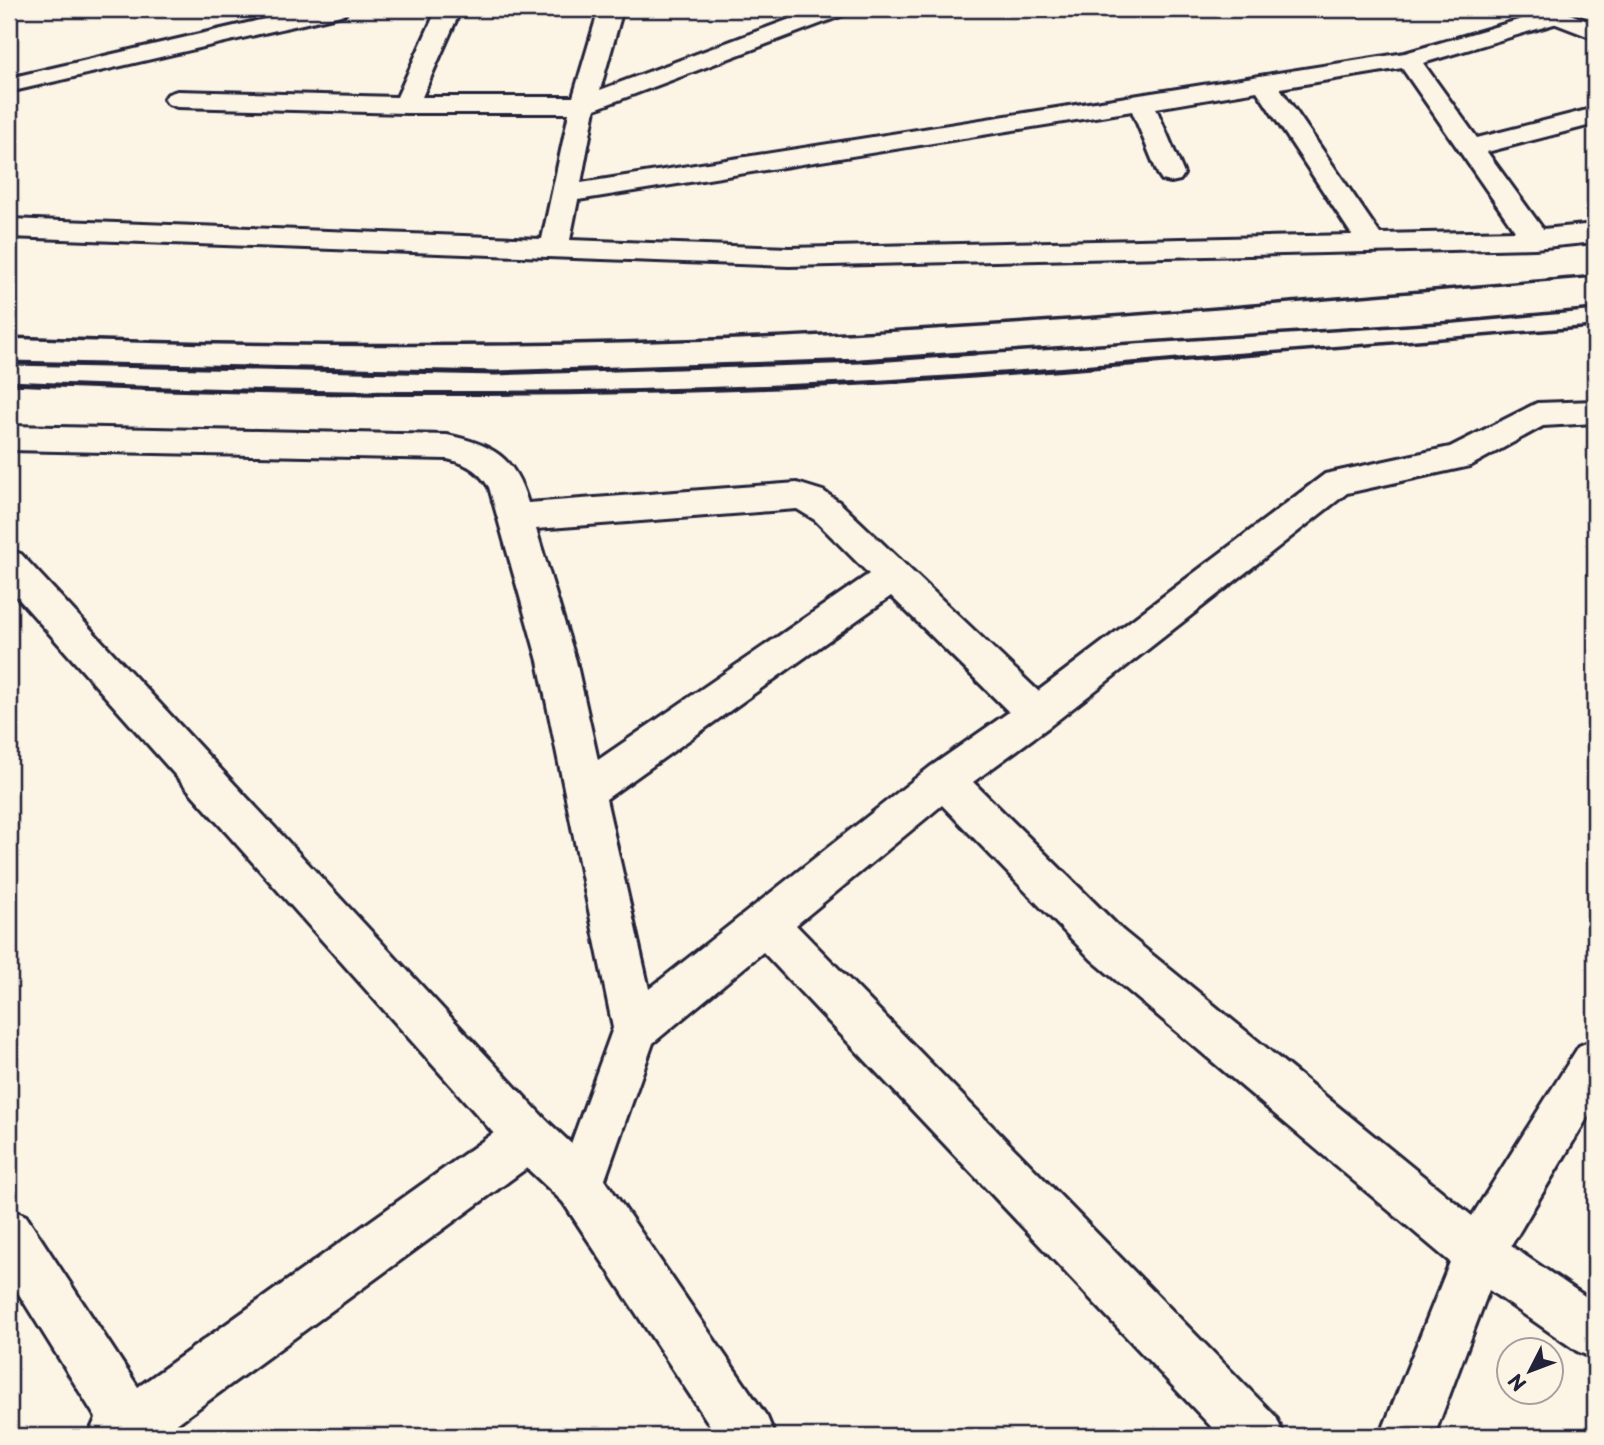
<svg xmlns="http://www.w3.org/2000/svg" width="1604" height="1445" viewBox="0 0 1604 1445" font-family="'Playpen Sans',sans-serif">
<style>
.lines{fill:none;stroke-linecap:round;stroke-linejoin:round}
.minor-casing{stroke:#22223b;stroke-width:6}
.tertiary-casing{stroke:#22223b;stroke-width:6}
.secondary-casing{stroke:#22223b;stroke-width:6}
.minor{fill:#fcf5e5;fill-rule:evenodd}
.tertiary{fill:#fcf5e5;fill-rule:evenodd}
.secondary{fill:#fcf5e5;fill-rule:evenodd}
.rail-far1{stroke:#22223b;stroke-width:3.5}
.rail{stroke:#22223b;stroke-width:5}
</style>
<rect width="100%" height="100%" fill="#fcf5e5"/>
<filter id="ink" filterUnits="userSpaceOnUse"><feTurbulence type="fractalNoise" baseFrequency=".0143" numOctaves="2"/><feDisplacementMap in="SourceGraphic" scale="14" xChannelSelector="R" yChannelSelector="G"/><feConvolveMatrix kernelMatrix="1 2 1 2 8 2 1 2 1" color-interpolation-filters="sRGB"/></filter>
<g filter="url(#ink)">
<g class="lines">
<defs>
<g id="minor">
<path d="M 308,9 L 349,9 L 345,14 L 337,16 L 9,92 L 9,78 Z"/>
<path d="M 437,9 L 461,9 L 422,97 L 573,97 L 599,9 L 623,9 L 600,90 L 817,9 L 850,9 L 846,14 L 595,109 L 581,183 L 1405,53 L 1556,9 L 1564,11 L 1568,16 L 1564,21 L 1423,63 L 1477,138 L 1595,108 L 1595,124 L 1487,152 L 1543,229 L 1595,224 L 1595,242 L 1535,248 L 789,266 L 9,237 L 9,219 L 542,239 L 569,113 L 406,113 L 177,107 L 168,104 L 164,99 L 168,94 L 177,91 L 397,97 ZM 1402,68 L 1515,231 L 1380,234 L 1280,88 ZM 1257,91 L 1352,235 L 789,248 L 570,240 L 578,200 L 1132,111 L 1158,174 L 1162,180 L 1171,182 L 1180,180 L 1184,174 L 1156,108 Z"/>
<path d="M 1595,401 L 1595,423 L 1543,426 L 1470,466 L 1347,493 L 1050,726 L 973,782 L 1122,930 L 1472,1216 L 1579,1046 L 1595,1039 L 1595,1105 L 1511,1246 L 1595,1303 L 1595,1359 L 1577,1351 L 1489,1290 L 1434,1436 L 1380,1436 L 1450,1262 L 1092,960 L 942,805 L 796,925 L 1276,1417 L 1284,1436 L 1220,1436 L 763,952 L 653,1043 L 597,1202 L 580,1209 L 563,1202 L 556,1185 L 613,1028 L 538,661 L 489,487 C 478,470 466,463 447,459 L 9,450 L 9,426 L 447,435 C 493,445 514,456 528,503 L 797,483 L 823,491 L 839,502 L 1038,691 L 1325,474 L 1450,447 L 1537,403 ZM 797,509 L 815,520 L 869,574 L 598,760 L 576,661 L 536,529 ZM 891,596 L 1009,712 L 930,767 L 649,989 L 606,799 Z"/>
<path d="M 529,1113 L 546,1120 L 553,1137 L 546,1154 L 160,1436 L 88,1436 L 96,1418 L 9,1278 L 9,1208 L 26,1216 L 138,1387 L 512,1120 Z"/>
</g>
<path id="tertiary" d="M 1526,9 L 1558,9 L 1595,24 L 1595,39 L 1530,14 Z"/>
<path id="secondary" d="M 9,550 L 21,554 L 546,1120 L 597,1168 L 767,1417 L 775,1436 L 717,1436 L 563,1202 L 512,1154 L 9,588 Z"/>
</defs>
<!-- minor casing -->
<use href="#minor" class="minor-casing"/>
<!-- tertiary casing -->
<use href="#tertiary" class="tertiary-casing"/>
<!-- secondary casing -->
<use href="#secondary" class="secondary-casing"/>
<!-- minor -->
<use href="#minor" class="minor"/>
<!-- tertiary -->
<use href="#tertiary" class="tertiary"/>
<!-- secondary -->
<use href="#secondary" class="secondary"/>
<!-- rail-far1 -->
<g class="rail-far1">
<path d="M 9,337 C 259,346 509,348 759,337 C 1038,325 1317,300 1595,276"/>
<path d="M 948,355 L 1454,322 L 1595,309"/>
<path d="M 1244,355 L 1595,327"/>
</g>
<!-- rail -->
<g class="rail">
<path d="M 9,363 L 496,373 L 860,361 L 975,353"/>
<path d="M 9,383 C 293,396 580,398 864,383 C 999,376 1134,363 1268,353"/>
</g>
</g>
</g>
<!-- margin -->
<rect width="1604" height="1445" fill="none" stroke="#fcf5e5" stroke-width="35"/>
<rect x="18" y="18" width="1569" height="1410" fill="none" stroke="#22223b" stroke-width="2.5" filter="url(#ink)"/>
<!-- north arrow -->
<g transform="translate(1530 1371) rotate(228)"><circle r="33" fill="#fcf5e5" stroke="#a5a1a1" stroke-width="2"/>
<path d="M0-5L12 26L0 18L-12 26Z" fill="#22223b"/>
<text y="-10" font-size="19" font-weight="bold" text-anchor="middle" fill="#22223b">N</text>
</g>
</svg>
